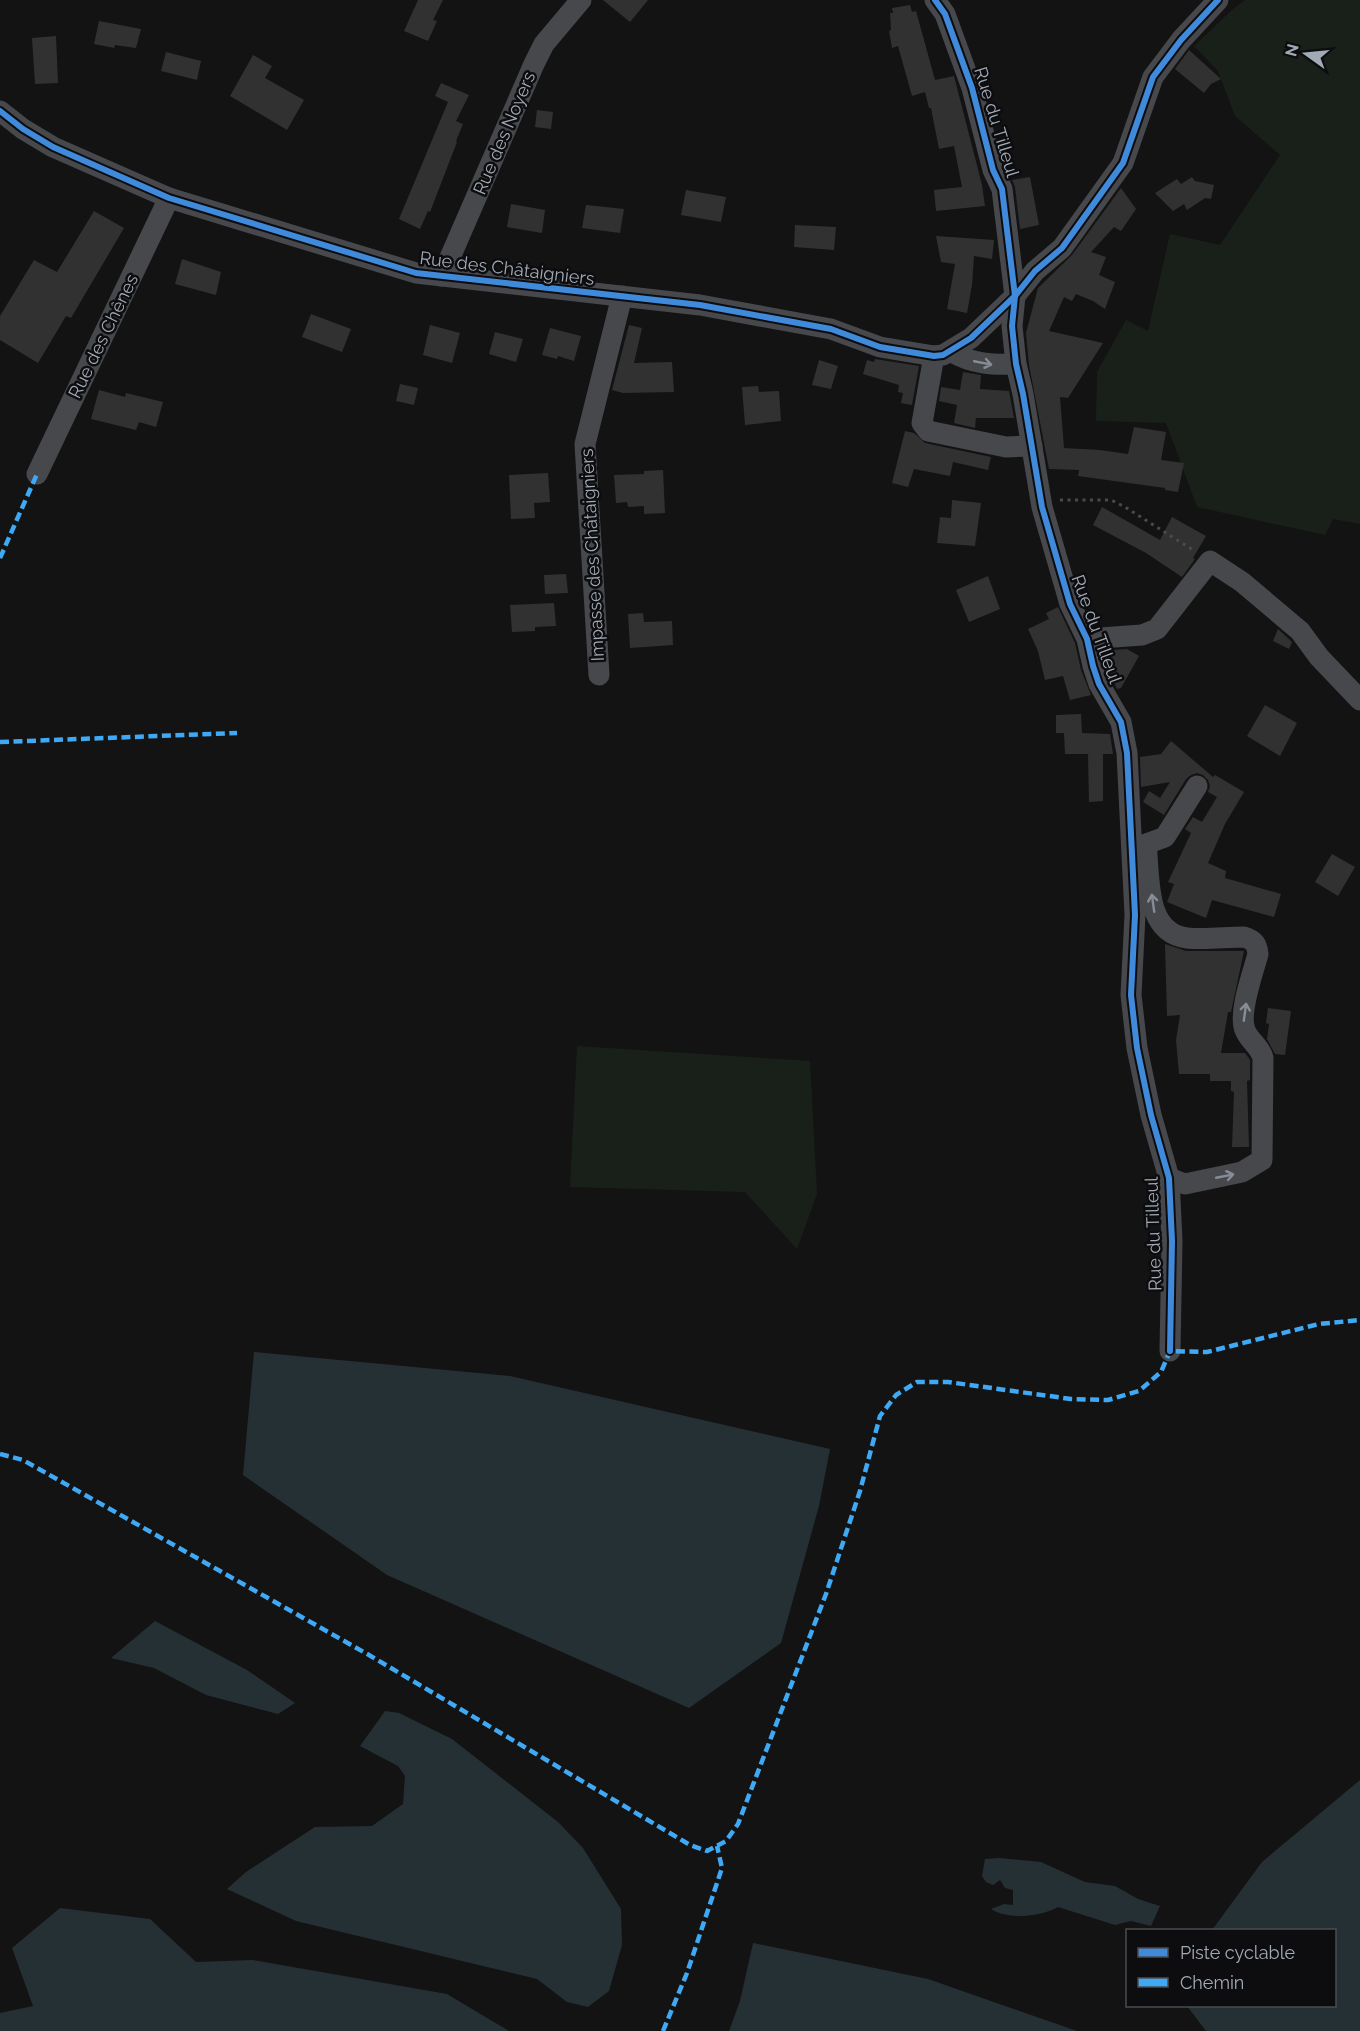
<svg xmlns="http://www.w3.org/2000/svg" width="1360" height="2031" viewBox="0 0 1360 2031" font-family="Raleway,sans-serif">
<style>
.green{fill:#192019}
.water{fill:#253035}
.building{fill:#313132}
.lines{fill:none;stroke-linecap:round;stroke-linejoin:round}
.path{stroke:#484a4d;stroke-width:3;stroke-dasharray:3 4.5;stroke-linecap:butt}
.street{stroke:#46484c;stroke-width:21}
.quiet{stroke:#3fa9f5;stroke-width:4.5;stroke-dasharray:9 4.5;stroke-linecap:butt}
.cycleway-casing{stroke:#0d0d0f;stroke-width:10}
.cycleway{stroke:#408adc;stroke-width:6}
.oneway{stroke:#868d96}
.labels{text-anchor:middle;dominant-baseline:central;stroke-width:5;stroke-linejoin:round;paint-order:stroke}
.street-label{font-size:18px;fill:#a2aab5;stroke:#0d0d0f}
</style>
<rect width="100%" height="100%" fill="#131313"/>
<!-- green -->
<g class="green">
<path d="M 1245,0 L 1360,0 L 1360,524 L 1333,519 L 1325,535 L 1197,507 L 1166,423 L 1096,421 L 1097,372 L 1126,320 L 1148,331 L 1170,234 L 1220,245 L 1280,155 L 1235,116 L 1218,71 L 1194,46 L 1234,8 Z"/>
<path d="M 577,1046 L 810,1061 L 817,1194 L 797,1249 L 745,1192 L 570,1187 Z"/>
</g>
<!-- water -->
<g class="water">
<path d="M 254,1352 L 510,1376 L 830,1449 L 819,1506 L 781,1643 L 689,1708 L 387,1575 L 243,1475 Z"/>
<path d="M 155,1621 L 247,1670 L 295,1703 L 278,1714 L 206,1695 L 154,1668 L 111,1658 Z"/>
<path d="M 385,1711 L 399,1713 L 452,1739 L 558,1822 L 583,1848 L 621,1909 L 622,1945 L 609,1991 L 588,2007 L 567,2002 L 537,1979 L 296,1921 L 227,1889 L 246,1872 L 315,1827 L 372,1826 L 403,1804 L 405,1776 L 398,1766 L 360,1746 Z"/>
<path d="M 1360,1780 L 1360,2031 L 1206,2031 L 1187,2006 L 1334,2006 L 1334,1930 L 1212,1930 L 1262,1862 Z"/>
<path d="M 999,1858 L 1041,1862 L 1085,1882 L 1115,1886 L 1138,1899 L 1160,1906 L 1151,1926 L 1131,1921 L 1115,1925 L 1058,1907 C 1041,1917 1008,1920 991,1909 L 1004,1904 L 1013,1905 L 1013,1890 L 1005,1888 L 1000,1880 L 993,1885 L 986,1882 L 982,1876 L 985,1859 Z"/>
<path d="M 60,1908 L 150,1919 L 196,1962 L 253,1960 L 447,1994 L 509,2031 L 0,2031 L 0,2013 L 33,2006 L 12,1948 Z"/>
<path d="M 753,1943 L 928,1979 L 1077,2031 L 729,2031 L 740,2001 Z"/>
</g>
<!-- building -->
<g class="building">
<path d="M 418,0 L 443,0 L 433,20 L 437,21 L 428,41 L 404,31 Z"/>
<path d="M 603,0 L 648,0 L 630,22 Z"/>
<path d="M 910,5 L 912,12 L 916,11 L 935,80 L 954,76 L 982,185 L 985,206 L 936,211 L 934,190 L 962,187 L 954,146 L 939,149 L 931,108 L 929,108 L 925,92 L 912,96 L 898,46 L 892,48 L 889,31 L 891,30 L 890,13 L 893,13 L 892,8 Z"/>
<path d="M 99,21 L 141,29 L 136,48 L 115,45 L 114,48 L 94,44 Z"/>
<path d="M 56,36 L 58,83 L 35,84 L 32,38 Z"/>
<path d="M 1189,50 L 1221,79 L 1211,84 L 1204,93 L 1175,69 Z"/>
<path d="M 166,52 L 201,61 L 197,80 L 161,71 Z"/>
<path d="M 253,55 L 272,66 L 265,78 L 304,100 L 287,130 L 230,96 Z"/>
<path d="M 441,83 L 469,95 L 456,121 L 463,124 L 456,141 L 457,142 L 430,212 L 428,211 L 420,229 L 399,219 L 448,102 L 435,96 Z"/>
<path d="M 537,110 L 553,112 L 551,129 L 535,127 Z"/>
<path d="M 1030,177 L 1039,225 L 1020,229 L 1015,187 L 1012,180 Z"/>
<path d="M 1192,177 L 1195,181 L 1214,185 L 1211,199 L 1205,198 L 1187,210 L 1184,204 L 1173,211 L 1155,193 L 1177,179 L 1181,184 Z"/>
<path d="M 1121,188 L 1136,209 L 1121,231 L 1114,227 L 1091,252 L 1106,257 L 1099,275 L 1115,282 L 1105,309 L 1093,301 L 1076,294 L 1072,301 L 1064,297 L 1049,331 L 1103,343 L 1068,398 L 1060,397 L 1064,448 L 1100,450 L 1128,454 L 1134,427 L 1166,432 L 1161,460 L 1184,463 L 1178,492 L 1165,490 L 1165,488 L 1078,476 L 1079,470 L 1049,469 L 1029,365 L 1026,333 L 1038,288 L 1072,255 Z"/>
<path d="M 686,190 L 726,197 L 721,222 L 681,215 Z"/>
<path d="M 511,204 L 545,210 L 542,233 L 507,227 Z"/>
<path d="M 586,205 L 624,209 L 620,233 L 582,228 Z"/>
<path d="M 94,211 L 124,228 L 71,318 L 66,316 L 38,363 L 0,340 L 0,316 L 34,260 L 57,272 Z"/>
<path d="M 795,225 L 836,227 L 834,250 L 794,247 Z"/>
<path d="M 936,236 L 994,240 L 992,259 L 974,256 L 972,285 L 967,313 L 947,309 L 955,264 L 941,262 Z"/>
<path d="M 182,259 L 221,272 L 216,295 L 175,284 Z"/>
<path d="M 311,314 L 351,329 L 342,352 L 302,337 Z"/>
<path d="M 430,325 L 460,333 L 452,363 L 423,355 Z"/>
<path d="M 629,325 L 642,328 L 634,363 L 672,362 L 674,392 L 623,393 L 612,390 Z"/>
<path d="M 550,328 L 581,336 L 574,361 L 558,356 L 557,359 L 542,355 Z"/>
<path d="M 495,332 L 523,339 L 516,362 L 489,354 Z"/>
<path d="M 875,359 L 919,366 L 912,405 L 901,403 L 903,393 L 898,392 L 899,385 L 863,374 L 867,360 L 874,362 Z"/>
<path d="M 819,360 L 838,366 L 831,389 L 812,385 Z"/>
<path d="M 963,372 L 981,375 L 980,389 L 1009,391 L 1014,418 L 976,418 L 975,428 L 954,423 L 957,405 L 939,401 L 941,387 L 960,390 Z"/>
<path d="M 400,384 L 418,388 L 414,405 L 396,401 Z"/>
<path d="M 758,386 L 759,392 L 779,391 L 781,421 L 745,425 L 742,387 Z"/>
<path d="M 99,390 L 125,397 L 126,393 L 163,402 L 156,427 L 139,422 L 136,430 L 91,419 Z"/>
<path d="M 905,431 L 914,433 L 925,443 L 991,457 L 988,470 L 953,462 L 950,476 L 914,469 L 908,487 L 892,483 Z"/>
<path d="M 663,470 L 665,513 L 644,514 L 644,506 L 628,507 L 627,502 L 616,503 L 614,475 L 644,474 L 644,471 Z"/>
<path d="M 548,473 L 550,502 L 534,503 L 535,518 L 511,519 L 509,475 Z"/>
<path d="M 952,500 L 981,503 L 975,546 L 937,543 L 940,517 L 951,518 Z"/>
<path d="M 1102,507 L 1160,540 L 1172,517 L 1206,536 L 1193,558 L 1195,559 L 1182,577 L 1146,553 L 1093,525 Z"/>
<path d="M 566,574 L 568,593 L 545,594 L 544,575 Z"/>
<path d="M 988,576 L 1000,609 L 969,622 L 956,590 Z"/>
<path d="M 554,603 L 556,626 L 535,627 L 535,631 L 512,632 L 510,605 Z"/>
<path d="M 1058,607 L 1075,643 L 1081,670 L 1091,695 L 1070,700 L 1063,676 L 1045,680 L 1038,651 L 1028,629 L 1049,619 L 1046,613 Z"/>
<path d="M 643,613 L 644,622 L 672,621 L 673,645 L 630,648 L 628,614 Z"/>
<path d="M 1278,629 L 1292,642 L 1289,649 L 1273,641 Z"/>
<path d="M 1127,649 L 1139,656 L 1121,688 L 1117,689 L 1106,664 L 1113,650 Z"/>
<path d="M 1265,705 L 1297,723 L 1280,756 L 1247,736 Z"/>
<path d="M 1081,714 L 1082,733 L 1110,734 L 1113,754 L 1103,754 L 1103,801 L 1089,802 L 1088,754 L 1065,754 L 1064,733 L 1056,733 L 1056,715 Z"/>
<path d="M 1171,741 L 1213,777 L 1215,775 L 1244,792 L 1225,824 L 1208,863 L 1226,871 L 1225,878 L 1281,894 L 1274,917 L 1212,900 L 1206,918 L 1167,902 L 1174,884 L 1168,882 L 1191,833 L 1185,829 L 1193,817 L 1202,822 L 1217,797 L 1208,792 L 1210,786 L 1208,780 L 1203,775 L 1197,773 L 1191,775 L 1186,779 L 1164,815 L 1143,802 L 1149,791 L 1160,798 L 1170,782 L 1141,787 L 1140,757 L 1161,754 Z"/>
<path d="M 1332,854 L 1355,867 L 1338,896 L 1315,882 Z"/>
<path d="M 1165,944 L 1186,951 L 1244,951 L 1231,1012 L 1228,1012 L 1221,1053 L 1245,1053 L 1250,1060 L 1250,1080 L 1247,1081 L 1249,1147 L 1232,1147 L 1234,1092 L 1231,1091 L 1231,1081 L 1210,1081 L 1210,1074 L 1179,1074 L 1176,1040 L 1180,1015 L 1167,1016 Z"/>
<path d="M 1268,1008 L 1291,1011 L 1285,1055 L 1275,1054 L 1267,1039 L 1269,1024 L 1266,1023 Z"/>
</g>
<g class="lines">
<!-- path -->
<path class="path" d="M 1060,500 L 1111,500 L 1125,507 L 1193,550"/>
<!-- street -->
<g class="street">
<path d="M 935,0 L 945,14 L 972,88 L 993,170 L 1002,189 L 1015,296 L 1012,326 L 1016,364 L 1023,394 L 1042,507 L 1070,604 L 1087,639 L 1093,666 L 1099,684 L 1121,722 L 1127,753 L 1135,915 L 1131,995 L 1137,1048 L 1151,1115 L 1169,1178 L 1172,1241 L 1170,1351"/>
<path d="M 0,111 L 23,129 L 53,147 L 169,198 L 416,273 L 700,305 L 831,329 L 880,347 L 934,356 L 943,355 L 971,338 L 1015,296 L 1035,271 L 1062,248 L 1123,163 L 1153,77 L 1181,40 L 1218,0"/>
<path d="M 442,276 L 534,64 L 544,44 L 581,0"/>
<path d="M 952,352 C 972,364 993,365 1016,364"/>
<path d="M 934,356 L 922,423 L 928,431 L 1006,447 L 1032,446"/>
<path d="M 37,474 L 169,198"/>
<path d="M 1087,639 L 1142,635 L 1157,629 L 1210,561 L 1242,582 L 1300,631 L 1319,657 L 1360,700"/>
<path d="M 599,675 L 585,444 L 622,296"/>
<path d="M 1146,844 C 1150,876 1144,933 1187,938 C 1205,940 1226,937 1244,937 C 1254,940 1257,944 1258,954 C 1253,973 1238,1013 1245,1030 C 1249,1041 1260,1046 1263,1058 L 1262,1160 L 1242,1172 L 1185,1184 L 1169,1178"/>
<path d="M 1133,849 L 1165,837 L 1197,786"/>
</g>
<!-- quiet -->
<g class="quiet">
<path d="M 0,558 L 37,474"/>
<path d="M 0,742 L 237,733"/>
<path d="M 0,1454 L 23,1460 L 369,1655 L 690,1845 L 707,1851 L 726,1841 L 738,1824 L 826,1594 L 860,1491 L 880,1416 L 896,1395 L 917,1382 L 948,1382 L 1071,1399 L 1108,1400 L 1139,1391 L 1161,1372 L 1170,1351 L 1207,1352 L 1319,1324 L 1360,1320"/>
<path d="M 663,2031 L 687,1973 L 722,1868 L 717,1846"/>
</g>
<defs>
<g id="cycleway">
<path d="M 935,0 L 945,14 L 972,88 L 993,170 L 1002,189 L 1015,296 L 1012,326 L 1016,364 L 1023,394 L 1042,507 L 1070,604 L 1087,639 L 1093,666 L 1099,684 L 1121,722 L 1127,753 L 1135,915 L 1131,995 L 1137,1048 L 1151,1115 L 1169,1178 L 1172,1241 L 1170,1351"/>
<path d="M 0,111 L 23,129 L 53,147 L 169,198 L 416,273 L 700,305 L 831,329 L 880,347 L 934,356 L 943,355 L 971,338 L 1015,296 L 1035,271 L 1062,248 L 1123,163 L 1153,77 L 1181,40 L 1218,0"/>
</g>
</defs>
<!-- cycleway casing -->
<use href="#cycleway" class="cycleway-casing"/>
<!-- cycleway -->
<use href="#cycleway" class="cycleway"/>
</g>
<!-- one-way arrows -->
<defs><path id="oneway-shaft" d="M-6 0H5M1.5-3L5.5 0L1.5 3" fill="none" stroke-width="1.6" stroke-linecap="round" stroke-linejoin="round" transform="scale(1.5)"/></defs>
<g class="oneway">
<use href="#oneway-shaft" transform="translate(983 363) rotate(11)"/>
<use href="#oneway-shaft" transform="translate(1153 903) rotate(-98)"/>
<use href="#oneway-shaft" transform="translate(1245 1012) rotate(-82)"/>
<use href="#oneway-shaft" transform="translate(1225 1176) rotate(-11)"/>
</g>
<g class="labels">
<!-- street labels -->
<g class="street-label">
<text transform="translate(997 122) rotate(73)">Rue du Tilleul</text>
<text transform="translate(504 133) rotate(-67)">Rue des Noyers</text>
<text transform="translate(507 268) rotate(7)">Rue des Châtaigniers</text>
<text transform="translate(103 336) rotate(-64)">Rue des Chênes</text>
<text transform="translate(592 555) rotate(-93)">Impasse des Châtaigniers</text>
<text transform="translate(1097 629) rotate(70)">Rue du Tilleul</text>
<text transform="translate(1153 1234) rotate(-92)">Rue du Tilleul</text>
</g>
</g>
<!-- legend -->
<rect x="1126" y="1929" width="210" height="78" fill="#0d0d0f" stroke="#494c51" stroke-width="1.5"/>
<rect x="1138" y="1948" width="30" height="9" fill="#408adc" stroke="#494c51" stroke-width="1.5"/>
<text x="1180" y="1959" font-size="18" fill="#a2aab5">Piste cyclable</text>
<rect x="1138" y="1978" width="30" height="9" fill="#3fa9f5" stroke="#494c51" stroke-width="1.5"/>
<text x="1180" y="1989" font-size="18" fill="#a2aab5">Chemin</text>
<!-- north arrow -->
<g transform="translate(1306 54) rotate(285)" stroke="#0d0d0f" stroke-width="4.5" paint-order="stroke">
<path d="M0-4.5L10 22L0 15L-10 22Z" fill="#a2aab5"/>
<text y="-9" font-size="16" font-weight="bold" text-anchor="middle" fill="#a2aab5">N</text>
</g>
</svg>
